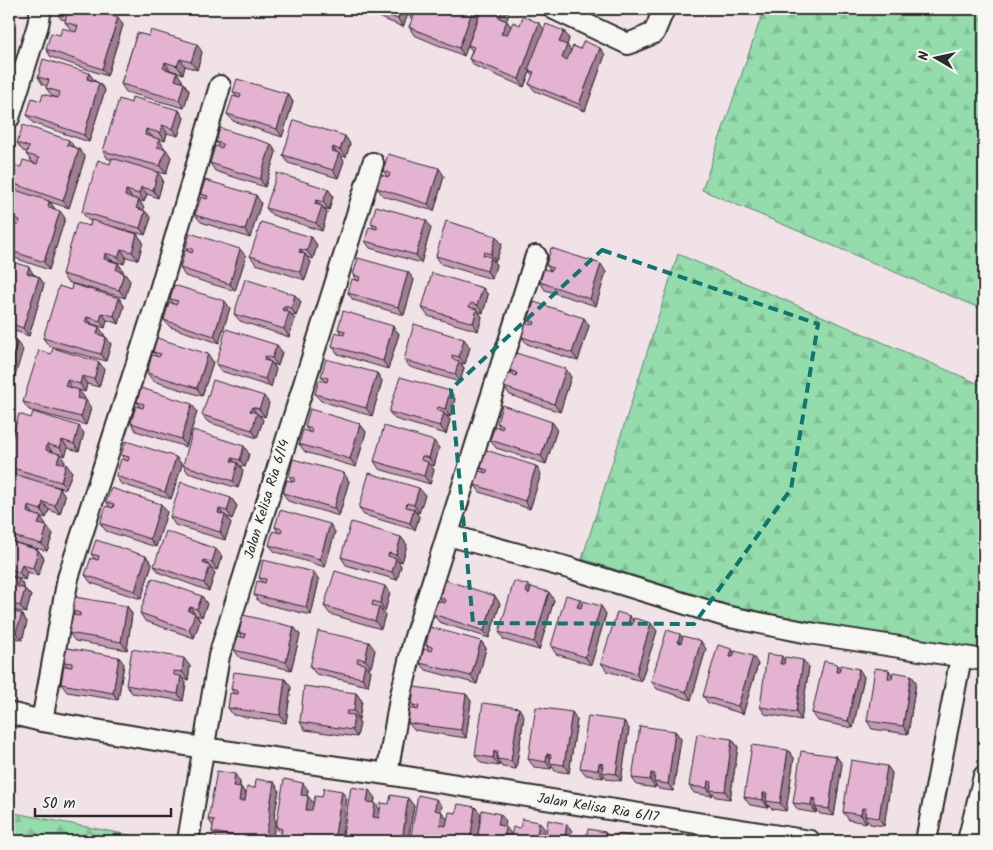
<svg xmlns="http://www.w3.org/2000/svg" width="993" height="850" viewBox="0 0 993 850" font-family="Kalam,sans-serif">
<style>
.forest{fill:url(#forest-firs);stroke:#60846c}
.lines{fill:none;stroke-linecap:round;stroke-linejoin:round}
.street-casing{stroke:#2b2b2b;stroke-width:24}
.street{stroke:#f6f6f2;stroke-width:20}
.wall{fill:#c49ab5;stroke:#2b2b2b}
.shaded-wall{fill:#a07d93;stroke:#2b2b2b}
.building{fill:#e4b3d2;stroke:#2b2b2b}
.marked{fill:none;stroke:#0f766e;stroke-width:4;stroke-dasharray:10 6;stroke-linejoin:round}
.labels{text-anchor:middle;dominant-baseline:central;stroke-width:5;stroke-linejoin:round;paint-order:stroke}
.street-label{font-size:14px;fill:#2b2b2b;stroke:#f6f6f2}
</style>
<defs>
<pattern id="forest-firs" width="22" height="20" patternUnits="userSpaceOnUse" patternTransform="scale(1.25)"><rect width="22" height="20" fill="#94dcac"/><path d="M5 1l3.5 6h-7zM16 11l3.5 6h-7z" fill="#80bd94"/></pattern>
</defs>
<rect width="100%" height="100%" fill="#f1e2e8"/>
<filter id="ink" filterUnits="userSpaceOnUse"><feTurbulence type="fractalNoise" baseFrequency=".02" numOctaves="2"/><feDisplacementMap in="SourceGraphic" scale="10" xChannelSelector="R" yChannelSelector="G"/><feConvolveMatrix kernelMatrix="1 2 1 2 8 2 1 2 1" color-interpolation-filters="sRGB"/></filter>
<g filter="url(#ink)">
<!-- forest -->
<g class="forest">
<path d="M 764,9 L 984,9 L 984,310 L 702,190 Z"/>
<path d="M 678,254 L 984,386 L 984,521 L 980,541 L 984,544 L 984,653 L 737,608 L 582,559 Z"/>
<path d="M 9,812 L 161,841 L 9,841 Z"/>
</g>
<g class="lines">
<defs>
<g id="street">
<path d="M 554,9 L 628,44 L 654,33 L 664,9"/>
<path d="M 9,118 L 38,25 L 41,9"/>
<path d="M 448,535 L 569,568 L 725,616 L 809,633 L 984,660"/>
<path d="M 9,713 L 42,721 L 203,748 L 387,774 L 810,841"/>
<path d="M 42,721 L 68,578 L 155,307 L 220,86"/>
<path d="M 387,774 L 400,699 L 414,640 L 536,256"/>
<path d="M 188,841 L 219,656 L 373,163"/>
<path d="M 926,841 L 961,657"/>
<path d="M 968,841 L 984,776"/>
</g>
</defs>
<!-- street casing -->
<use href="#street" class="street-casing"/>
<!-- street -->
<use href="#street" class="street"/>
</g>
<!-- wall -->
<g class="wall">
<path d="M 359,9 L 410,9 L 403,27 Z"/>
<path d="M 410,9 L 481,9 L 464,56 L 414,35 L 409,27 L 412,20 L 408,14 Z"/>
<path d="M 56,11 L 113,15 L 123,25 L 107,76 L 51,57 L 46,49 L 60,35 L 71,30 L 65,22 L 66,20 L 61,19 Z"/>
<path d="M 509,14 L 506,21 L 511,27 L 520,25 L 539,23 L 544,30 L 564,31 L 569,39 L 567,45 L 571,51 L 580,49 L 600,48 L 605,55 L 585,111 L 535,91 L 529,84 L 533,76 L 530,72 L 524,87 L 475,66 L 469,59 L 472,51 L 468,45 Z"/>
<path d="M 137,33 L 202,52 L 197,70 L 185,66 L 183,74 L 170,70 L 177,73 L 182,80 L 182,82 L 184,83 L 189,91 L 184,108 L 126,92 L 121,84 Z"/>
<path d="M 38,77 L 95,81 L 99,83 L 105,90 L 89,142 L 33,123 L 27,115 L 41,101 L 58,98 L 52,96 L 46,88 L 47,86 L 43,85 Z"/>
<path d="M 233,92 L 288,94 L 293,102 L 282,137 L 233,121 L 227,114 L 237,97 Z"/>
<path d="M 131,103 L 179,110 L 184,118 L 178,136 L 167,133 L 165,141 L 152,137 L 164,147 L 164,149 L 171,157 L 166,174 L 154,171 L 163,180 L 158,198 L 147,194 L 144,202 L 132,198 L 139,200 L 144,208 L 143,210 L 145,211 L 151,218 L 145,235 L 99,223 L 137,234 L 143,242 L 138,260 L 126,257 L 124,264 L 111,260 L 118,263 L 123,271 L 123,273 L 124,273 L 130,281 L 125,298 L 67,282 L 62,274 L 90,226 L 91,221 L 88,220 L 82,212 L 110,164 L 112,159 L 108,159 L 103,151 Z"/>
<path d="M 345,136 L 350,144 L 346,157 L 340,156 L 344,161 L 338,178 L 288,163 L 283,155 Z"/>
<path d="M 216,142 L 276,152 L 265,187 L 215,171 L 210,163 L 219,147 Z"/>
<path d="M 17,143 L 74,148 L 85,157 L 69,208 L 50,202 L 55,209 L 65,218 L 49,270 L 9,256 L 9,223 L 12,224 L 9,218 L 9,188 L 13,189 L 9,184 L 9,177 L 37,164 L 32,162 L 26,154 L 27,152 L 23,151 Z"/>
<path d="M 383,171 L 444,176 L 434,211 L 383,196 L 377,188 L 387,176 Z"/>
<path d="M 328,189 L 333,196 L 329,210 L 324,208 L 327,213 L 322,231 L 272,215 L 266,208 Z"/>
<path d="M 201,194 L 261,203 L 250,238 L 201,222 L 195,215 L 204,199 Z"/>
<path d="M 371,223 L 431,228 L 421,263 L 370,248 L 365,241 L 374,228 Z"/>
<path d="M 311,237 L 317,245 L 313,259 L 307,257 L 311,262 L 305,280 L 256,264 L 250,256 Z"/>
<path d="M 502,244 L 496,261 L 493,260 L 496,265 L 492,279 L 441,264 L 436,256 Z"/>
<path d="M 186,247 L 246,256 L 235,291 L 185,276 L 180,268 L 189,252 Z"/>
<path d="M 9,261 L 39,277 L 44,284 L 29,336 L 9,329 Z"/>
<path d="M 546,265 L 606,272 L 596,306 L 545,290 L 540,282 L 550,270 Z"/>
<path d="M 408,272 L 414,280 L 404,315 L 353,300 L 348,293 L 357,280 L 353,275 Z"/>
<path d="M 483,288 L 488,295 L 483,313 L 479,312 L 482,317 L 478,331 L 428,316 L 422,308 Z"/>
<path d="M 71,290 L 119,298 L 124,306 L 119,324 L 107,320 L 105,328 L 92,324 L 104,334 L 104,336 L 106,337 L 111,344 L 106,361 L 49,346 L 43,338 Z"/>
<path d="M 295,295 L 301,302 L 296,316 L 291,314 L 295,319 L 289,337 L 240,321 L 234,314 Z"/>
<path d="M 170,299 L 230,308 L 219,343 L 170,327 L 164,320 L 173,304 Z"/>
<path d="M 584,318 L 589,326 L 578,361 L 527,344 L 522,337 L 532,325 L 528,320 Z"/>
<path d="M 393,326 L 399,334 L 388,369 L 338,354 L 332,346 L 342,334 L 338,329 Z"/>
<path d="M 277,345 L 282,352 L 278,366 L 273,364 L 276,369 L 271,387 L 221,371 L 216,364 Z"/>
<path d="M 470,347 L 465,364 L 461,363 L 464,368 L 460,382 L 410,367 L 404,360 Z"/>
<path d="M 153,352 L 208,354 L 213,362 L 202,396 L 153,381 L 147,373 L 157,357 Z"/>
<path d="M 51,354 L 99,362 L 104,369 L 99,387 L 87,384 L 85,392 L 72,388 L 85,398 L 84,400 L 91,408 L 86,425 L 29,410 L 23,402 Z"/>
<path d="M 510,370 L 571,377 L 560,412 L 510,395 L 504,387 L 514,375 Z"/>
<path d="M 377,373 L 382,381 L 372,416 L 321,401 L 315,394 L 325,381 L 321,376 Z"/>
<path d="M 450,391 L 455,399 L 450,417 L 446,415 L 450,420 L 446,434 L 395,419 L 389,412 Z"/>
<path d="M 137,402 L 197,412 L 186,447 L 136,431 L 131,423 L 140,407 Z"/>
<path d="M 269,403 L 265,417 L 259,415 L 263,420 L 257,438 L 208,422 L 202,415 Z"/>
<path d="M 552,422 L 557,429 L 546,464 L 496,448 L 490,440 L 500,428 L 497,423 Z"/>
<path d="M 360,424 L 366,432 L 356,467 L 305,452 L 299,444 L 309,432 L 305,427 Z"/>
<path d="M 84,433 L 79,451 L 68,448 L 65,456 L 52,452 L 65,462 L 64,464 L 72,472 L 66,489 L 51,485 L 60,488 L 65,496 L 60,514 L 49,510 L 46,518 L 33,514 L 46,524 L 45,526 L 47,526 L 53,534 L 47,551 L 9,541 L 9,479 L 12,480 L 14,475 L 9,474 L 9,448 Z"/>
<path d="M 439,448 L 434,466 L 430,465 L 434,470 L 430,484 L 379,469 L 374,461 Z"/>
<path d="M 249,454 L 245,467 L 240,466 L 243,471 L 238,488 L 188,473 L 183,465 Z"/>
<path d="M 121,455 L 176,457 L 182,465 L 171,499 L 121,484 L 116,476 L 125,460 Z"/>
<path d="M 536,466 L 541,474 L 530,509 L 480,492 L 475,485 L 485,473 L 481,468 Z"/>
<path d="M 289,476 L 349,481 L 339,516 L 288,501 L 283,493 L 292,481 Z"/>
<path d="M 425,495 L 419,513 L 416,512 L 419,517 L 415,530 L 364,515 L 359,508 Z"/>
<path d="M 231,498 L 237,506 L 232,519 L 227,517 L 231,523 L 225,540 L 175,525 L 170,517 Z"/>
<path d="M 106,502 L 161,504 L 167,512 L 156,547 L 106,531 L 100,523 L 110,507 Z"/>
<path d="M 275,527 L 335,532 L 325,567 L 275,552 L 269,545 L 278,532 Z"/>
<path d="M 401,537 L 407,545 L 402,562 L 398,561 L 401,566 L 397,580 L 346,565 L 341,557 Z"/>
<path d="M 9,541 L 38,550 L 44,558 L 38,576 L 27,572 L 25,580 L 12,576 L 24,586 L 24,588 L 25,589 L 31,596 L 26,613 L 9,609 Z"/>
<path d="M 91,554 L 146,556 L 152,564 L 141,599 L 91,583 L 85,575 L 95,559 Z"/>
<path d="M 222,556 L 217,570 L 211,568 L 215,573 L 209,591 L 160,573 L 154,566 Z"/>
<path d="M 314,572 L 319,580 L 311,615 L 260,603 L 254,595 L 263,583 L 259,578 Z"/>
<path d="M 390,593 L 385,611 L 381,610 L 385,615 L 381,629 L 330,614 L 324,606 Z"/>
<path d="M 495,596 L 500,604 L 489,638 L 439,622 L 433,614 L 443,603 L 440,597 Z"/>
<path d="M 554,600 L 539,650 L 504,640 L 499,632 Z"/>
<path d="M 582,603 L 601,606 L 606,614 L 591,665 L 556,654 L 551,646 Z"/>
<path d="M 207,604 L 202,617 L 197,615 L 200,621 L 194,638 L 145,621 L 140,613 Z"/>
<path d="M 127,606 L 132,614 L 127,650 L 75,641 L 69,633 L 75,616 L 73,611 Z"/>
<path d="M 9,610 L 22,614 L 27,622 L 22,640 L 11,636 L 9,643 Z"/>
<path d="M 633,620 L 657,631 L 641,681 L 607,671 L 601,663 Z"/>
<path d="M 294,627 L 300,635 L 291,670 L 240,658 L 234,650 L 243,638 L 239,633 Z"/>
<path d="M 683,638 L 706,649 L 691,700 L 657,689 L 651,681 Z"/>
<path d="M 481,641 L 486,648 L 477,684 L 426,670 L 420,663 L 429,650 L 426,645 Z"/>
<path d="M 732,649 L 735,653 L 758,664 L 743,714 L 708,703 L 703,696 Z"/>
<path d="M 375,650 L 371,667 L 368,667 L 371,671 L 368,686 L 316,674 L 310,667 Z"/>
<path d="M 785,660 L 809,667 L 801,720 L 765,714 L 760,707 Z"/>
<path d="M 64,662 L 124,664 L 118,700 L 67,692 L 61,684 L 67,666 Z"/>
<path d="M 190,666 L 188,680 L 183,679 L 186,683 L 183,701 L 132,693 L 126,685 Z"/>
<path d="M 840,668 L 859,669 L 864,677 L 853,728 L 818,721 L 812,713 Z"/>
<path d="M 892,675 L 911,675 L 916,682 L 908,734 L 872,729 L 867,721 Z"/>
<path d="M 291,687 L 286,723 L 233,715 L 228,708 L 234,694 L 231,689 Z"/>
<path d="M 356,693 L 362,701 L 359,719 L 357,719 L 360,723 L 357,737 L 305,730 L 300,722 Z"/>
<path d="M 466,694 L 471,701 L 466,738 L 414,730 L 408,723 L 415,709 L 412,705 Z"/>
<path d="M 572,712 L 577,720 L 569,773 L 555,771 L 552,766 L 551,769 L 534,767 L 528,759 Z"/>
<path d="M 524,716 L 516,769 L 502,767 L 499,762 L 499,766 L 481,763 L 475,755 Z"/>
<path d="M 624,721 L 629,729 L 621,781 L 607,779 L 604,775 L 603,778 L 586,775 L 580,768 Z"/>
<path d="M 675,731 L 681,739 L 673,791 L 659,789 L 656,785 L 655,788 L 637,785 L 632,778 Z"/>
<path d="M 732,739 L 738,747 L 730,799 L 716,797 L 713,793 L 712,796 L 694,793 L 689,786 Z"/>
<path d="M 788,750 L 794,758 L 786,811 L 772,809 L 768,805 L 768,808 L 750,805 L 744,797 Z"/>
<path d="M 836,756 L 842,764 L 834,816 L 820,814 L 817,810 L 816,813 L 798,810 L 793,803 Z"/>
<path d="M 887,766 L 892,773 L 884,826 L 870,824 L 867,820 L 866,823 L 849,820 L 843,812 Z"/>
<path d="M 240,782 L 240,787 L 241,787 L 246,795 L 255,788 L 279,790 L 274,818 L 276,820 L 272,841 L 225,841 L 218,840 L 212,832 L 213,826 L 208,819 Z"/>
<path d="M 308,790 L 307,796 L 313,803 L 322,797 L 347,799 L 281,835 L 276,827 Z"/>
<path d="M 375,798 L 374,803 L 375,803 L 380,810 L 389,804 L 414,806 L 408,841 L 347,841 L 343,835 Z"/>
</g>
<!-- shaded-wall -->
<g class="shaded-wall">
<path d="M 107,9 L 109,9 L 113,15 L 106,13 Z"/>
<path d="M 401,9 L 410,9 L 403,27 L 398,19 Z"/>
<path d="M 473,9 L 481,9 L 464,56 L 459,48 Z"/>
<path d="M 503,9 L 505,9 L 509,14 L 505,25 L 499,18 Z"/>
<path d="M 118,17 L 123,25 L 107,76 L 102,69 Z"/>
<path d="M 507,21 L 512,28 L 507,41 L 501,34 Z"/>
<path d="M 539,23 L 545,30 L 528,70 L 530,72 L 524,87 L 519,79 Z"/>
<path d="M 564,31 L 569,39 L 565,50 L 559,42 Z"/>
<path d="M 197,44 L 202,52 L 197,70 L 191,62 Z"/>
<path d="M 567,45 L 572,53 L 567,66 L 562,58 Z"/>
<path d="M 600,48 L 605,55 L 585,111 L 579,104 Z"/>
<path d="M 180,59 L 185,66 L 183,74 L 177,66 Z"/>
<path d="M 165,62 L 170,70 L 163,68 Z"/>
<path d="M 89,73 L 95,81 L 87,79 Z"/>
<path d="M 177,73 L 182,80 L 180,88 L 175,80 Z"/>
<path d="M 99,83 L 105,90 L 89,142 L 84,135 Z"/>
<path d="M 184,83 L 189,91 L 184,108 L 179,100 Z"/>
<path d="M 288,94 L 293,102 L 282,137 L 277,129 Z"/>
<path d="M 179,110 L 184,118 L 178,136 L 173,129 Z"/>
<path d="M 162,125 L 167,133 L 165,141 L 160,133 Z"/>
<path d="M 146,129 L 152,137 L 150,143 L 145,135 Z"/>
<path d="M 345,136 L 350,144 L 346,157 L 340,150 Z"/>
<path d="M 159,139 L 164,147 L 162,154 L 157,147 Z"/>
<path d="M 69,140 L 74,147 L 67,145 Z"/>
<path d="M 271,144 L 276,152 L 265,187 L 260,179 Z"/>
<path d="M 333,147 L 338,155 L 339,153 L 344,161 L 338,178 L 333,170 L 332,151 Z"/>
<path d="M 79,149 L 85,157 L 69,208 L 63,201 Z"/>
<path d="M 166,149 L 171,157 L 166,174 L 160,166 Z"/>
<path d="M 439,168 L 444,176 L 434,211 L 428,204 Z"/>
<path d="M 158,172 L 163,180 L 158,198 L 153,190 Z"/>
<path d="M 141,187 L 147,194 L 144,202 L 139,194 Z"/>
<path d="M 328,189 L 333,196 L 329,210 L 323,202 Z"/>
<path d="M 126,190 L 132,198 L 130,204 L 125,196 Z"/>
<path d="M 256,195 L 261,203 L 250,238 L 245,230 Z"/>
<path d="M 139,200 L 144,208 L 142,216 L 136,208 Z"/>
<path d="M 316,200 L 321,207 L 322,206 L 327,213 L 322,231 L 316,223 L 315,204 Z"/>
<path d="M 49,201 L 55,209 L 48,207 Z"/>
<path d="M 60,211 L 65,218 L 49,270 L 44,262 Z"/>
<path d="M 145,211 L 151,218 L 145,235 L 140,228 Z"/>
<path d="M 426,220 L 431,228 L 421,263 L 416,255 Z"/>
<path d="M 137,234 L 143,242 L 138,260 L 132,252 Z"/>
<path d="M 496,236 L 502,244 L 496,261 L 491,254 Z"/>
<path d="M 311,237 L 317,245 L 313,259 L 307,251 Z"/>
<path d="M 121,249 L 126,257 L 124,264 L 118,257 Z"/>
<path d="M 240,249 L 246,256 L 235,291 L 230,284 Z"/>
<path d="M 300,249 L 305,256 L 305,254 L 311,262 L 305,280 L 300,272 L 299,252 Z"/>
<path d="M 105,253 L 111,260 L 109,267 L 104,259 Z"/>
<path d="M 491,257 L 496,265 L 492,279 L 487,271 Z"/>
<path d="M 118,263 L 123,271 L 121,278 L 116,270 Z"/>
<path d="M 601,264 L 606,272 L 596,306 L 590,299 Z"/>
<path d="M 29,267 L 34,275 L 27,273 Z"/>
<path d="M 408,272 L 414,280 L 404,315 L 398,307 Z"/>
<path d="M 124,273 L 130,281 L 125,298 L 119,290 Z"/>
<path d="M 39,277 L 44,284 L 29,336 L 23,328 Z"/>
<path d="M 483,288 L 488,295 L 483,313 L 477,305 Z"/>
<path d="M 295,295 L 301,302 L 296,316 L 291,308 Z"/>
<path d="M 119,298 L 124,306 L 119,324 L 114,316 Z"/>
<path d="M 225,301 L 230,308 L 219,343 L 214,336 Z"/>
<path d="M 284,306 L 289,313 L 289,312 L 295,319 L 289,337 L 284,329 L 282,310 Z"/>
<path d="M 477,309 L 482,317 L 478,331 L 473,323 Z"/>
<path d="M 102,313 L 107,320 L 105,328 L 100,321 Z"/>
<path d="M 87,317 L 92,324 L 85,322 Z"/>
<path d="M 584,318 L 589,326 L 578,361 L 572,353 Z"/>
<path d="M 393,326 L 399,334 L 388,369 L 383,361 Z"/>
<path d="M 99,327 L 104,334 L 102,342 L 97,334 Z"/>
<path d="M 9,335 L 13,340 L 9,343 Z"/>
<path d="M 106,337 L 111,344 L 106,361 L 101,354 Z"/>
<path d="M 464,339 L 470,347 L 465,364 L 459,357 Z"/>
<path d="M 17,342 L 23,350 L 9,396 L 9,370 Z"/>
<path d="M 277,345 L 282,352 L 278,366 L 272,358 Z"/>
<path d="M 208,354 L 213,362 L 202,396 L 197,388 Z"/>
<path d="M 265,356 L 270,363 L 271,362 L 276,369 L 271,387 L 265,379 L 264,360 Z"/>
<path d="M 459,361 L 464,368 L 460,382 L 455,374 Z"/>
<path d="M 99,362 L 104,369 L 99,387 L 94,379 Z"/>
<path d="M 566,369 L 571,377 L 560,412 L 554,404 Z"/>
<path d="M 377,373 L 382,381 L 372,416 L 366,408 Z"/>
<path d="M 82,376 L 87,384 L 85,392 L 80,384 Z"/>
<path d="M 67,380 L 72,388 L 65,386 Z"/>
<path d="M 79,390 L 85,398 L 82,405 L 77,398 Z"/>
<path d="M 450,391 L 455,399 L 450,417 L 445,409 Z"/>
<path d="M 264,396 L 269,403 L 265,417 L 259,409 Z"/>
<path d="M 86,400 L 91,408 L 86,425 L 81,417 Z"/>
<path d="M 192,404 L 197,412 L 186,447 L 181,439 Z"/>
<path d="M 252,407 L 257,414 L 257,413 L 263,420 L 257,438 L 252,430 L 250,411 Z"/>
<path d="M 444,413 L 450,420 L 446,434 L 440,426 Z"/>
<path d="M 552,422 L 557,429 L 546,464 L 541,456 Z"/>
<path d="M 360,424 L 366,432 L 356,467 L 350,459 Z"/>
<path d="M 79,426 L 84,433 L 79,451 L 74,444 Z"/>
<path d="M 62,440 L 68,448 L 65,456 L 60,448 Z"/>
<path d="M 434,441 L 439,448 L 434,466 L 429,458 Z"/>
<path d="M 47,444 L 52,452 L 46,450 Z"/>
<path d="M 244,446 L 249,454 L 245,467 L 240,460 Z"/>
<path d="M 60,454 L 65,462 L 63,469 L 57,462 Z"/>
<path d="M 176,457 L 182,465 L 171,499 L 165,492 Z"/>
<path d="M 232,458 L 237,465 L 238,463 L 243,471 L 238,488 L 233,481 L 231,461 Z"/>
<path d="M 428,462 L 434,470 L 430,484 L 424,476 Z"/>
<path d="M 66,464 L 72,472 L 66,489 L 61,482 Z"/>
<path d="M 536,466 L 541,474 L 530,509 L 525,501 Z"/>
<path d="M 344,473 L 349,481 L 339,516 L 334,508 Z"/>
<path d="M 60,488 L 65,496 L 60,514 L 55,506 Z"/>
<path d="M 419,488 L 425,495 L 419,513 L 414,505 Z"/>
<path d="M 231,498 L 237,506 L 232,519 L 227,511 Z"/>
<path d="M 43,502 L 49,510 L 46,518 L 41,510 Z"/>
<path d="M 161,504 L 167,512 L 156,547 L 150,539 Z"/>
<path d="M 28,506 L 33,514 L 27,512 Z"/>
<path d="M 219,509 L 225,517 L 225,515 L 231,523 L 225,540 L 220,532 L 218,513 Z"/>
<path d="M 414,509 L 419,517 L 415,530 L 410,523 Z"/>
<path d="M 41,517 L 46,524 L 44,532 L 38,524 Z"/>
<path d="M 330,524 L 335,532 L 325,567 L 320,559 Z"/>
<path d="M 47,526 L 53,534 L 47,551 L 42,544 Z"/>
<path d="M 401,537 L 407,545 L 402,562 L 396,555 Z"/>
<path d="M 216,549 L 222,556 L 217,570 L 212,562 Z"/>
<path d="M 38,550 L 44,558 L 38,576 L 33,568 Z"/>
<path d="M 146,556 L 152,564 L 141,599 L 135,591 Z"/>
<path d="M 396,558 L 401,566 L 397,580 L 392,572 Z"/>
<path d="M 204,560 L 215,573 L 209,591 L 204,583 L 203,563 Z"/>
<path d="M 22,565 L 27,572 L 25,580 L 19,572 Z"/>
<path d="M 314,572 L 319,580 L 311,615 L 306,607 Z"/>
<path d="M 19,579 L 24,586 L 22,594 L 16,586 Z"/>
<path d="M 528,585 L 533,593 L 531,600 L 526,592 Z"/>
<path d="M 385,586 L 390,593 L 385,611 L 380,603 Z"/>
<path d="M 25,589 L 31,596 L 26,613 L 20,606 Z"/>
<path d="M 549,592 L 554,600 L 539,650 L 534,642 Z"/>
<path d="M 202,596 L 207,604 L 202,617 L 197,609 Z"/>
<path d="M 495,596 L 500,604 L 489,638 L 484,631 Z"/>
<path d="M 580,599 L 585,607 L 583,615 L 577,607 Z"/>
<path d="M 127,606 L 132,614 L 127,650 L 121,642 Z"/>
<path d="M 601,606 L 606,614 L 591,665 L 585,657 Z"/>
<path d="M 190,607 L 200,621 L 194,638 L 189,630 L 188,611 Z"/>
<path d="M 379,607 L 385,615 L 381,629 L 375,621 Z"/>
<path d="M 22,614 L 27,622 L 22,640 L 16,632 Z"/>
<path d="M 630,616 L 636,624 L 633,631 L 628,624 Z"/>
<path d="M 651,623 L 657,631 L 641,681 L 636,674 Z"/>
<path d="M 294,627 L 300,635 L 291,670 L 286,662 Z"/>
<path d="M 9,634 L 11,636 L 9,643 Z"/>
<path d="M 680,634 L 685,642 L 683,650 L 678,642 Z"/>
<path d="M 481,641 L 486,648 L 477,684 L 471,676 Z"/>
<path d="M 701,641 L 706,649 L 691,700 L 686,692 Z"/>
<path d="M 369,642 L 375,650 L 371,667 L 365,660 Z"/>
<path d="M 732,649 L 737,657 L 735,664 L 730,657 Z"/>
<path d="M 9,653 L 14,660 L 9,677 Z"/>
<path d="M 753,656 L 758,664 L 743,714 L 738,706 Z"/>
<path d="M 782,656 L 787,664 L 786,671 L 780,664 Z"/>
<path d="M 119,657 L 124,664 L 118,700 L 113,693 Z"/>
<path d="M 184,658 L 190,666 L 188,680 L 182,672 Z"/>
<path d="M 803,660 L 809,667 L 801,720 L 796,712 Z"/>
<path d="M 365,664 L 371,671 L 368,686 L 362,678 Z"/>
<path d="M 837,664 L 843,672 L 841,679 L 836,672 Z"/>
<path d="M 859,669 L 864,677 L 853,728 L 848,721 Z"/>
<path d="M 889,670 L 894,678 L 893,686 L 888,678 Z"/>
<path d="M 911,675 L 916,682 L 908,734 L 903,726 Z"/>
<path d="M 181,676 L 186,683 L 183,701 L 178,694 Z"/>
<path d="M 285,679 L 291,687 L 286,723 L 280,715 Z"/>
<path d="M 356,693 L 362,701 L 359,719 L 354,711 Z"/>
<path d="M 466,694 L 471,701 L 466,738 L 461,730 Z"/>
<path d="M 519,708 L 524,716 L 516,769 L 511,761 Z"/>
<path d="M 572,712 L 577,720 L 569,773 L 564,765 Z"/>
<path d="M 354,715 L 360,723 L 357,737 L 352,730 Z"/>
<path d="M 624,721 L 629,729 L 621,781 L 616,774 Z"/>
<path d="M 675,731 L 681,739 L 673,791 L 668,784 Z"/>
<path d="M 732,739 L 738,747 L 730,799 L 725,791 Z"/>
<path d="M 788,750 L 794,758 L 786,811 L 780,803 Z"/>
<path d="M 494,751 L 500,758 L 497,759 L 499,762 L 499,766 L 493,758 Z"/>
<path d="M 547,754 L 553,762 L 550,763 L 552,766 L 551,769 L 546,762 Z"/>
<path d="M 836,756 L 842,764 L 834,816 L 829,809 Z"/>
<path d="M 599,763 L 605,771 L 602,772 L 604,775 L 603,778 L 598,770 Z"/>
<path d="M 887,766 L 892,773 L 884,826 L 879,818 Z"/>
<path d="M 651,773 L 656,781 L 654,782 L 656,785 L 655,788 L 650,780 Z"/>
<path d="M 235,774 L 240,782 L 239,794 L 233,786 Z"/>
<path d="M 708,781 L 713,789 L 710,790 L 713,793 L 712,796 L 707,788 Z"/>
<path d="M 274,782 L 279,790 L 274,818 L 276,820 L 272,841 L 265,841 L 269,812 Z"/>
<path d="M 303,783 L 308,790 L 306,802 L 301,795 Z"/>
<path d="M 241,787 L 246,795 L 244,808 L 239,801 Z"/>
<path d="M 369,790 L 375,798 L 373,810 L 367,802 Z"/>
<path d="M 342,791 L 347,799 L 341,841 L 334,841 Z"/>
<path d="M 763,793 L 769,801 L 766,801 L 768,805 L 768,808 L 763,800 Z"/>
<path d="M 308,796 L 314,804 L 312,817 L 306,810 Z"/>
<path d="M 408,798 L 414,806 L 408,841 L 402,841 Z"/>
<path d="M 812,798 L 818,806 L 815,807 L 817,810 L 816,813 L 811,805 Z"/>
<path d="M 436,799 L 442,806 L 440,818 L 435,810 Z"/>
<path d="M 375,803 L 381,811 L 378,824 L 373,817 Z"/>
<path d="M 475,807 L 481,814 L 477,841 L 470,841 Z"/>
<path d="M 862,808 L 868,816 L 865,816 L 867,820 L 866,823 L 861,815 Z"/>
<path d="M 442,812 L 448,820 L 446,833 L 440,825 Z"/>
<path d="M 500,814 L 506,821 L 504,833 L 498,825 Z"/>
<path d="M 539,822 L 545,829 L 543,841 L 536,841 Z"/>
<path d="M 567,824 L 572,831 L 570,841 L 565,836 Z"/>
<path d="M 506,827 L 512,835 L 510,841 L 504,840 Z"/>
<path d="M 605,832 L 611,840 L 611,841 L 604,841 Z"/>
</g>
<!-- building -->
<g class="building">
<path d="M 57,9 L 107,9 L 106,13 L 118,17 L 102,69 L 46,49 L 51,33 L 60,35 L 62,28 L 76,32 L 78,26 L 65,22 L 67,14 L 56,11 Z"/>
<path d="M 372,9 L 401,9 L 398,19 Z"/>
<path d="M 410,9 L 473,9 L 459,48 L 409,27 L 414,16 L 408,14 Z"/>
<path d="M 482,9 L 503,9 L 499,18 L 507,21 L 501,34 L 507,35 L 513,22 L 520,25 L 523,16 L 539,23 L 519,79 L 469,59 L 474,47 L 468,45 Z"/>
<path d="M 546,24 L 564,31 L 559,42 L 567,45 L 562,58 L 565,59 L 567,60 L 573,46 L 580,49 L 584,41 L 600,48 L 579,104 L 529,84 L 534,72 L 528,70 Z"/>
<path d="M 151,30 L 197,44 L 191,62 L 180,59 L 177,66 L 165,62 L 164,66 L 163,68 L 177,73 L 175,80 L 184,83 L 179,100 L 121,84 L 137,33 L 149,36 Z"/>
<path d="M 43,59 L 89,73 L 87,79 L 99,83 L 84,135 L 27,115 L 32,98 L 41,101 L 43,94 L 57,98 L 60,92 L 46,88 L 49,80 L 38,77 Z"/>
<path d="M 237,79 L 288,94 L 277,129 L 227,114 L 233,96 L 240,98 L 241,95 L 233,92 Z"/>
<path d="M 132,97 L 179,110 L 173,129 L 162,125 L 160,133 L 146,129 L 145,135 L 159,139 L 157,147 L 166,149 L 160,166 L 103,151 L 119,99 L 131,103 Z"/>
<path d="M 294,120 L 345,136 L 340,150 L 333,147 L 332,151 L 339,153 L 333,170 L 283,155 Z"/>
<path d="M 23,125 L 69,140 L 67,145 L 79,149 L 63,201 L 9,182 L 9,177 L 12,165 L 21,167 L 23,160 L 37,164 L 39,158 L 26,154 L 29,147 L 17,143 Z"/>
<path d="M 220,128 L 271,144 L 260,179 L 210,163 L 215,146 L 222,148 L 223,144 L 216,142 Z"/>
<path d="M 388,154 L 439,168 L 428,204 L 377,188 L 381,175 L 389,177 L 390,173 L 383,171 Z"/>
<path d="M 112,158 L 158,172 L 153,190 L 141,187 L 139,194 L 126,190 L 125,196 L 139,200 L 136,208 L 145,211 L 140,228 L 82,212 L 98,160 L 110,164 Z"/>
<path d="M 277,173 L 328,189 L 323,202 L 316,200 L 315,204 L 322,206 L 316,223 L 266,208 Z"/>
<path d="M 205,180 L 256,195 L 245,230 L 195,215 L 201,197 L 207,199 L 208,196 L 201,194 Z"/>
<path d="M 9,188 L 49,201 L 48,207 L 60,211 L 44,262 L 9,250 L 9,223 L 18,226 L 20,220 L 9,216 Z"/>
<path d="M 376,206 L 426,220 L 416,255 L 365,241 L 369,227 L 377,229 L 377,225 L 371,223 Z"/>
<path d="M 91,220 L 137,234 L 132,252 L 121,249 L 118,257 L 105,253 L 104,259 L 118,263 L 116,270 L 124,273 L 119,290 L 62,274 L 77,223 L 90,226 Z"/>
<path d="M 446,221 L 496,236 L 491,254 L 484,252 L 483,255 L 491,257 L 487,271 L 436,256 Z"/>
<path d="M 261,222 L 311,237 L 307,251 L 300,249 L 299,252 L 305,254 L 300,272 L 250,256 Z"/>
<path d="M 190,233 L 240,249 L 230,284 L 180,268 L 185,250 L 192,253 L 193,249 L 186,247 Z"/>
<path d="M 551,248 L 601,264 L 590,299 L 540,282 L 544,269 L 551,271 L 553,268 L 546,265 Z"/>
<path d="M 358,258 L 408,272 L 398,307 L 348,293 L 352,279 L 359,281 L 360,277 L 353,275 Z"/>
<path d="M 9,261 L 29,267 L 27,273 L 39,277 L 23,328 L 9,323 Z"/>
<path d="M 432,273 L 483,288 L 477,305 L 471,303 L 469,307 L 477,309 L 473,323 L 422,308 Z"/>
<path d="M 245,279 L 295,295 L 291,308 L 284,306 L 282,310 L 289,312 L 284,329 L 234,314 Z"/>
<path d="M 72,284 L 119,298 L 114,316 L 102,313 L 100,321 L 87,317 L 85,322 L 99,327 L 97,334 L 106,337 L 101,354 L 43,338 L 59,286 L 71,290 Z"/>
<path d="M 174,285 L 225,301 L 214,336 L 164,320 L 169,302 L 176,305 L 178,301 L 170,299 Z"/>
<path d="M 534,302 L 584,318 L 572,353 L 522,337 L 526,323 L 534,325 L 535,322 L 528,320 Z"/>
<path d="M 343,311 L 393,326 L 383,361 L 332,346 L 336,332 L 344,335 L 345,331 L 338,329 Z"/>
<path d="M 414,324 L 464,339 L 459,357 L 452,355 L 452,359 L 459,361 L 455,374 L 404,360 Z"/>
<path d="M 226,329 L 277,345 L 272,358 L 265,356 L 264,360 L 271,362 L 265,379 L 216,364 Z"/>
<path d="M 157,338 L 208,354 L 197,388 L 147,373 L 152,355 L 159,357 L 161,354 L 153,352 Z"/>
<path d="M 9,339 L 17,342 L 9,370 Z"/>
<path d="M 53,348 L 99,362 L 94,379 L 82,376 L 80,384 L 67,380 L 65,386 L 79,390 L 77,398 L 86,400 L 81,417 L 23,402 L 39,350 L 51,354 Z"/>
<path d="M 516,353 L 566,369 L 554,404 L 504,387 L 509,374 L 516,376 L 517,373 L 510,370 Z"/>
<path d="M 326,359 L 377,373 L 366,408 L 315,394 L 319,380 L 327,382 L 328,378 L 321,376 Z"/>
<path d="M 400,377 L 450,391 L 445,409 L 438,407 L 437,410 L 444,413 L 440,426 L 389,412 Z"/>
<path d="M 213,380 L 264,396 L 259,409 L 252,407 L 250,411 L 257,413 L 252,430 L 202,415 Z"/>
<path d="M 141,388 L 192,404 L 181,439 L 131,423 L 136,406 L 143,408 L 144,404 L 137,402 Z"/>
<path d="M 502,405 L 552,422 L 541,456 L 490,440 L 495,426 L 502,429 L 503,425 L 497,423 Z"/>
<path d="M 310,409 L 360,424 L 350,459 L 299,444 L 303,430 L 311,433 L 312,429 L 305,427 Z"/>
<path d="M 33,412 L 79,426 L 74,444 L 62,440 L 60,448 L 47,444 L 46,450 L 60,454 L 57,462 L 66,464 L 61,482 L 9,467 L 9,448 L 19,414 L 31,418 Z"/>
<path d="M 384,426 L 434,441 L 429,458 L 422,456 L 421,460 L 428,462 L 424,476 L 374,461 Z"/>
<path d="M 193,430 L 244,446 L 240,460 L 232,458 L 231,461 L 238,463 L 233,481 L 183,465 Z"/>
<path d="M 126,441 L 176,457 L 165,492 L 116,476 L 121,459 L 128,461 L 129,457 L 121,455 Z"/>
<path d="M 486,450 L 536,466 L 525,501 L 475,485 L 479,471 L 486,473 L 488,470 L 481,468 Z"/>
<path d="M 293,459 L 344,473 L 334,508 L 283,493 L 287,480 L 294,482 L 295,478 L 289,476 Z"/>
<path d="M 369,473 L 419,488 L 414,505 L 407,503 L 406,507 L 414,509 L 410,523 L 359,508 Z"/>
<path d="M 14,474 L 60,488 L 55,506 L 43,502 L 41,510 L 28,506 L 27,512 L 41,517 L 38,524 L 47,526 L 42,544 L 9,535 L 9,479 L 12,480 Z"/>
<path d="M 181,482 L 231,498 L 227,511 L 219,509 L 218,513 L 225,515 L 220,532 L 170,517 Z"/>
<path d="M 111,488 L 161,504 L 150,539 L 100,523 L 106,506 L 113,508 L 114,504 L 106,502 Z"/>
<path d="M 280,510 L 330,524 L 320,559 L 269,545 L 273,531 L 281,533 L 282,529 L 275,527 Z"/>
<path d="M 351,522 L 401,537 L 396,555 L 389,553 L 388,556 L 396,558 L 392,572 L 341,557 Z"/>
<path d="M 166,531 L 216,549 L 212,562 L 204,560 L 203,563 L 210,566 L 204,583 L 154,566 Z"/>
<path d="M 96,540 L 146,556 L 135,591 L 85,575 L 91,558 L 98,560 L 99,556 L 91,554 Z"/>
<path d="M 9,541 L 38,550 L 33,568 L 22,565 L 19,572 L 9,569 Z"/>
<path d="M 263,560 L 314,572 L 306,607 L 254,595 L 257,581 L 265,583 L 266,579 L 259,578 Z"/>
<path d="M 335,571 L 385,586 L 380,603 L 373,601 L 372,605 L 379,607 L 375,621 L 324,606 Z"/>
<path d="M 9,576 L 19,579 L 16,586 L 25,589 L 20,606 L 9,603 Z"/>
<path d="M 152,578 L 202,596 L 197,609 L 190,607 L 188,611 L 195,613 L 189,630 L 140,613 Z"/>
<path d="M 445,580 L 495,596 L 484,631 L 433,614 L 438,601 L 445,603 L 446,600 L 440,597 Z"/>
<path d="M 514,581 L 528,585 L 526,592 L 529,594 L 531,587 L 549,592 L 534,642 L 499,632 Z"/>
<path d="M 566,595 L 580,599 L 577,607 L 581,608 L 583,601 L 601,606 L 585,657 L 551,646 Z"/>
<path d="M 75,597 L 127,606 L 121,642 L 69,633 L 73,615 L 80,616 L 80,613 L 73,611 Z"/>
<path d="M 9,610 L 22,614 L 16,632 L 9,630 Z"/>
<path d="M 617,612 L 630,616 L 628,624 L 632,625 L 634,618 L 651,623 L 636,674 L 601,663 Z"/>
<path d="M 243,615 L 294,627 L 286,662 L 234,650 L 238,636 L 245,638 L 246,634 L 239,633 Z"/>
<path d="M 430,627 L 481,641 L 471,676 L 420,663 L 424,649 L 432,651 L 432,647 L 426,645 Z"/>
<path d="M 667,630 L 680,634 L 678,642 L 681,643 L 683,636 L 701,641 L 686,692 L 651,681 Z"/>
<path d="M 318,631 L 369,642 L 365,660 L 358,658 L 357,662 L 365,664 L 362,678 L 310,667 Z"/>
<path d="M 718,645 L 732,649 L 730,657 L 733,657 L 735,651 L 753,656 L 738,706 L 703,696 Z"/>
<path d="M 67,648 L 119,657 L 113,693 L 61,684 L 64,666 L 72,667 L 72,663 L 64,662 Z"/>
<path d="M 132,649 L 184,658 L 182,672 L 174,671 L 174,675 L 181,676 L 178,694 L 126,685 Z"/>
<path d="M 767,654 L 782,656 L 780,664 L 784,664 L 785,657 L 803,660 L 796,712 L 760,707 Z"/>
<path d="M 824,661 L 837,664 L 836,672 L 839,672 L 841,665 L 859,669 L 848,721 L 812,713 Z"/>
<path d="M 875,668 L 889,670 L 888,678 L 892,679 L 893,672 L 911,675 L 903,726 L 867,721 Z"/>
<path d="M 234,672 L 285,679 L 280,715 L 228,708 L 230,693 L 238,694 L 238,691 L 231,689 Z"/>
<path d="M 304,686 L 356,693 L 354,711 L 347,711 L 346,714 L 354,715 L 352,730 L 300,722 Z"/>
<path d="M 414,687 L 466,694 L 461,730 L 408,723 L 410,708 L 418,710 L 419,706 L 412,705 Z"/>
<path d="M 483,703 L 519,708 L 511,761 L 497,759 L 498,751 L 494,751 L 493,758 L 475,755 Z"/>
<path d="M 536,707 L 572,712 L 564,765 L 550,763 L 551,755 L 547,754 L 546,762 L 528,759 Z"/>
<path d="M 588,716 L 624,721 L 616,774 L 602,772 L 603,764 L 599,763 L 598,770 L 580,768 Z"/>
<path d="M 640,726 L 675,731 L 668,784 L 654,782 L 655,774 L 651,773 L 650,780 L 632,778 Z"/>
<path d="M 697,734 L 732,739 L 725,791 L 710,790 L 712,782 L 708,781 L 707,788 L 689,786 Z"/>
<path d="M 752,745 L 788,750 L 780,803 L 766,801 L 767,793 L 763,793 L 763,800 L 744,797 Z"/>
<path d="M 801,751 L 836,756 L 829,809 L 815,807 L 816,799 L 812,798 L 811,805 L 793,803 Z"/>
<path d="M 851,760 L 887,766 L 879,818 L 865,816 L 866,808 L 862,808 L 861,815 L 843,812 Z"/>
<path d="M 217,771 L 235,774 L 233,786 L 241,787 L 239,801 L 245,801 L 247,787 L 255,788 L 256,779 L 274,782 L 269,812 L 270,813 L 265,841 L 212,832 L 214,820 L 208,819 Z"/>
<path d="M 284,779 L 303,783 L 301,795 L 308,796 L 306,810 L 312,810 L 315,796 L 322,797 L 324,788 L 342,791 L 334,841 L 280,841 L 282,829 L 276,827 Z"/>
<path d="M 351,787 L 369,790 L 367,802 L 375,803 L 373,817 L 379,818 L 381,803 L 389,804 L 391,795 L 408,798 L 402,841 L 348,841 L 349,836 L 343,835 Z"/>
<path d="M 418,795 L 436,799 L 435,810 L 442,812 L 440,825 L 446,826 L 449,812 L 456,813 L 458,804 L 475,807 L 470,841 L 410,841 Z"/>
<path d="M 482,810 L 500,814 L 498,825 L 506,827 L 504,840 L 510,841 L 513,827 L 520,828 L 522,819 L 539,822 L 536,841 L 477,841 Z"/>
<path d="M 548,820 L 567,824 L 565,836 L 573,837 L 572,841 L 545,841 Z"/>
<path d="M 588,829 L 605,832 L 604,841 L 578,841 L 579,837 L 586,838 Z"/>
<path d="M 616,834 L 634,837 L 633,841 L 614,841 Z"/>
</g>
</g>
<!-- marked area -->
<path class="marked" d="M 602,250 L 818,324 L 791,489 L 694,624 L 473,623 L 451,389 Z"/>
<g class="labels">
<!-- street labels -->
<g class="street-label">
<text transform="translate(267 499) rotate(-73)">Jalan Kelisa Ria 6/14</text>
<text transform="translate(598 808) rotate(9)">Jalan Kelisa Ria 6/17</text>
</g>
</g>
<!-- margin -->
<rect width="993" height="850" fill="none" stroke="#f6f6f2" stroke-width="30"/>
<rect x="15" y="15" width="963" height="820" fill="none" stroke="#2b2b2b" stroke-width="2" filter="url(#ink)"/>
<!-- north arrow -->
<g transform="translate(936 58) rotate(279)" stroke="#f6f6f2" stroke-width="4" paint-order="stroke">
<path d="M0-4L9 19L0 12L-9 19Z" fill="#2b2b2b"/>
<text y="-8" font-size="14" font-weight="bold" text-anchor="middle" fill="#2b2b2b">N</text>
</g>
<!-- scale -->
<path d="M35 808v8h136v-8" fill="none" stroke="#2b2b2b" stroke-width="2.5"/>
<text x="42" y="808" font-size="15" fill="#2b2b2b" stroke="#f6f6f2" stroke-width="4" paint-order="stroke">50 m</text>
</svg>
